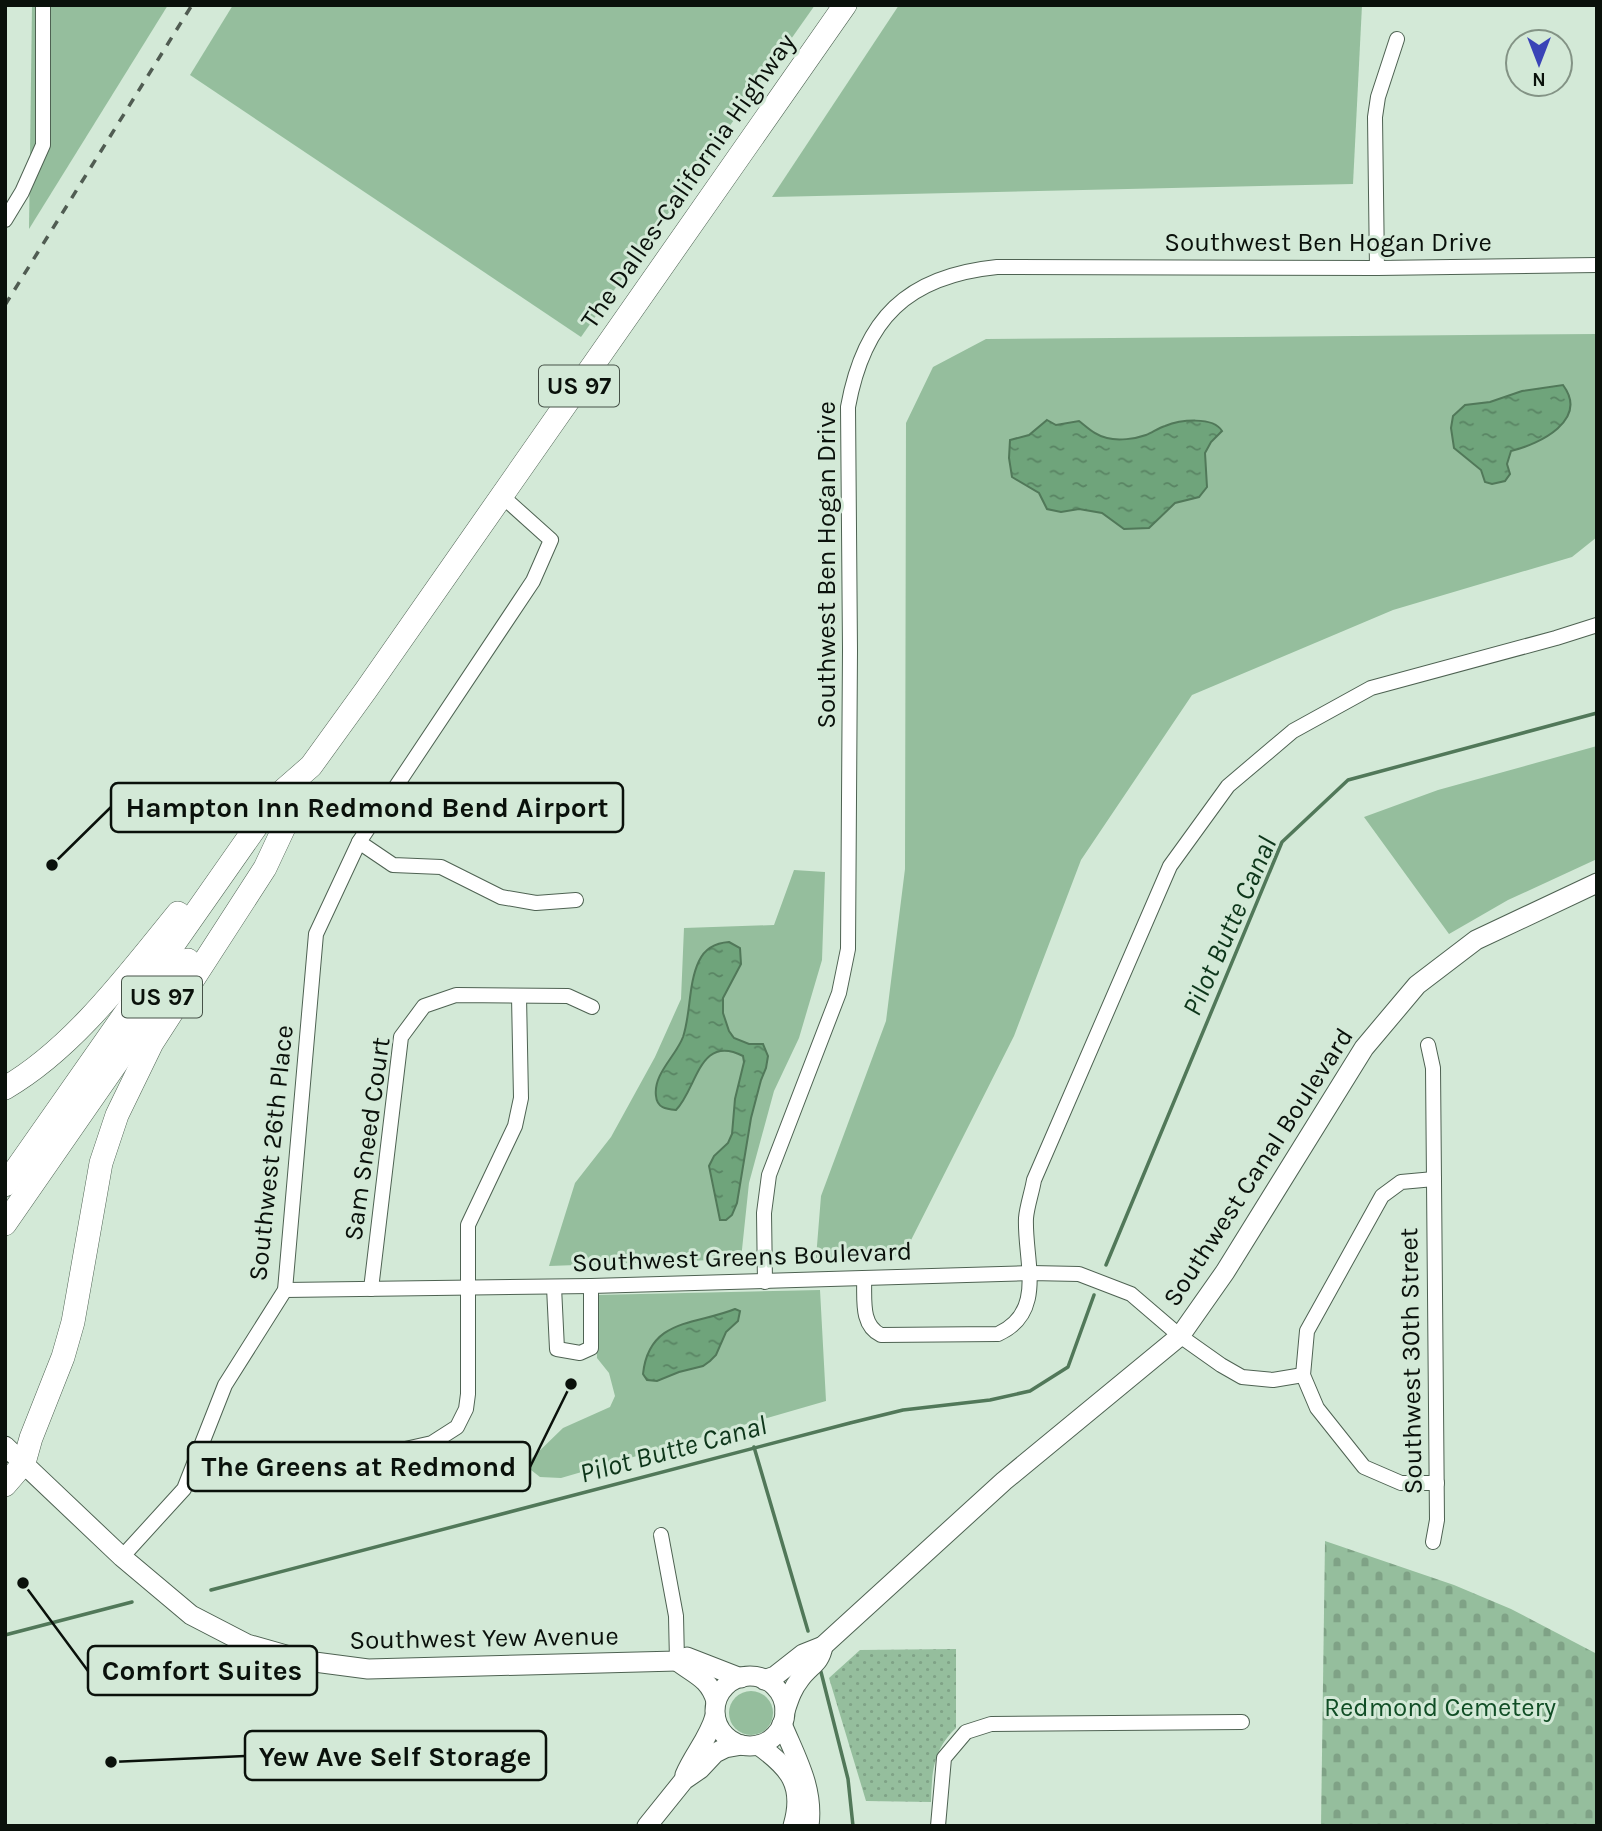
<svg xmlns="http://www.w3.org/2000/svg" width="1602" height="1831" viewBox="0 0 1602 1831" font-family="Karla,sans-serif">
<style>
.green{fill:#95be9d}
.cemetery{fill:url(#cemetery-stones)}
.park{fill:url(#park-dots)}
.water{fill:url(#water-ripples);stroke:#517859;stroke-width:2}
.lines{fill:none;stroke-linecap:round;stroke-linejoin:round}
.stream{stroke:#517859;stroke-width:3.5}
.minor-casing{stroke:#4e6252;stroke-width:16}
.secondary-casing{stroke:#4e6252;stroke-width:21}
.trunk-casing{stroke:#4e6252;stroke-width:24}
.minor{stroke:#fff;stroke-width:14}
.secondary{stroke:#fff;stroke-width:19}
.trunk{stroke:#fff;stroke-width:23}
.rail{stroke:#505c52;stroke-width:3.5;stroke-dasharray:9 9;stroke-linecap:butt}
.labels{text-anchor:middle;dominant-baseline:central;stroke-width:6;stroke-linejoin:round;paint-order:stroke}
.shield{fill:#d3e9d7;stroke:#465248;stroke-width:2}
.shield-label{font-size:24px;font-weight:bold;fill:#0a110b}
.street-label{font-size:26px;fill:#0a110b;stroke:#d3e9d7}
.park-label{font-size:26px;fill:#104d25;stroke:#d3e9d7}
.water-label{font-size:28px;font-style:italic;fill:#0d361a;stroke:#d3e9d7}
.leader{fill:none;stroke:#0a110b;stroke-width:2.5}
.callout-dot{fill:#0a110b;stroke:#d3e9d7;stroke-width:2.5}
.callout{fill:#d3e9d7;stroke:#0a110b;stroke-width:2.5}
.callout-label{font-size:28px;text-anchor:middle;font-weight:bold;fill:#0a110b}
</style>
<defs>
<pattern id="cemetery-stones" width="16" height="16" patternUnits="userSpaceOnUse" patternTransform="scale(1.75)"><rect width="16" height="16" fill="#95be9d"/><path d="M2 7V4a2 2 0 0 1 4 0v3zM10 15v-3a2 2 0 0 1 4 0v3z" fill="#7fa286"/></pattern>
<pattern id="park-dots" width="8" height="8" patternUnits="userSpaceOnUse" patternTransform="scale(1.75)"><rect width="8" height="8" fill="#95be9d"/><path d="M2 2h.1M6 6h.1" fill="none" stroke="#7fa286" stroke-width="1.8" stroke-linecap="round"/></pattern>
<pattern id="water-ripples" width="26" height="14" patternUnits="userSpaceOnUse" patternTransform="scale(1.75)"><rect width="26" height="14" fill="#6fa47b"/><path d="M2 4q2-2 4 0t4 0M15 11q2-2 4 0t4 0" fill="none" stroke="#598463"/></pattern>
</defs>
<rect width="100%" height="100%" fill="#d3e9d7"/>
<!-- green -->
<g class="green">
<path d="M 32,5 L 168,5 L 29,229 Z"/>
<path d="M 233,5 L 815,5 L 581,337 L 190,75 Z"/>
<path d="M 899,5 L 1362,5 L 1353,184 L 772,197 Z"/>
<path d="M 1597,334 L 1597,537 L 1572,557 L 1393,610 L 1192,695 L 1081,860 L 1014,1036 L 903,1256 L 816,1258 L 821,1196 L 886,1021 L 905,869 L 906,423 L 933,367 L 986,339 Z"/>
<path d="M 1597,746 L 1597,859 L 1508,900 L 1449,934 L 1364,817 L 1438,790 Z"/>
<path d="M 794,870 L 825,872 L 822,960 L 799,1038 L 774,1091 L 749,1183 L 741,1259 L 549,1266 L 575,1183 L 611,1137 L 655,1057 L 681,999 L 684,928 L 774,925 Z"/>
<path d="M 820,1290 L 826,1401 L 561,1478 L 540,1477 L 531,1470 L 531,1459 L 563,1428 L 610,1407 L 615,1396 L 609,1373 L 597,1358 L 596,1295 Z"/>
<circle cx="751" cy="1713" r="22"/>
</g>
<!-- cemetery -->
<path class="cemetery" d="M 1325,1541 L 1454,1585 L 1511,1609 L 1597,1654 L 1597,1826 L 1321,1826 Z"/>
<!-- park -->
<path class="park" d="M 956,1649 L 956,1728 C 933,1750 932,1771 931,1802 L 866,1801 L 829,1678 L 860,1650 Z"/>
<!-- water -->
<g class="water">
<path d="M 1563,385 C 1589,420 1540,444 1511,451 L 1507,464 L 1510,474 L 1505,481 L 1492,484 L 1485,482 L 1481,470 L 1454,448 L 1451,428 L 1453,416 L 1465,405 L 1490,402 L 1522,391 Z"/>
<path d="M 1047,420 L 1056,425 L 1079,421 C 1088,428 1096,436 1107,438 C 1118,441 1135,439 1146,435 C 1152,433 1158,428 1165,426 C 1180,420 1213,416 1222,431 L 1211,442 L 1205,453 L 1207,487 L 1199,497 L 1175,503 L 1149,528 L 1124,529 L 1102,513 L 1079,509 L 1061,512 L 1047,509 L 1039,493 L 1012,477 L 1009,458 L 1010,440 L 1029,435 Z"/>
<path d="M 729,942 L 740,948 L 741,964 L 723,998 L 723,1013 L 729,1031 L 734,1038 L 749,1044 L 763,1044 L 768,1056 L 766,1068 L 761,1080 L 751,1118 L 737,1203 L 732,1215 L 726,1220 L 720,1220 L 709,1166 L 714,1156 L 728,1143 L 732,1134 L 735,1099 L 744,1062 L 743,1056 C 699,1033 697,1089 676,1110 C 666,1109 657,1108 656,1096 C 653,1074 676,1056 683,1037 C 691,1013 688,984 699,961 C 705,948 715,943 729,942 Z"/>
<path d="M 735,1309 L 740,1311 L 738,1321 L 726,1332 L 716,1355 L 710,1361 L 703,1366 L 679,1372 L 657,1381 L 647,1380 L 643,1374 C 649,1318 696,1325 735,1309 Z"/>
</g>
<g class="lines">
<!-- stream -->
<g class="stream">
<path d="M 1106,1265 L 1282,842 L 1348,780 L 1597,713"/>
<path d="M 754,1447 L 808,1631"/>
<path d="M 211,1590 L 850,1423 L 903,1410 L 990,1400 L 1030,1391 L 1068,1367 L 1094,1295"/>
<path d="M 5,1635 L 132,1602"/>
<path d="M 821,1672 L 848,1779 L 853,1826"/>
</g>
<defs>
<g id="minor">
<path d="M 5,220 L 22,192 L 43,145 L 43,5"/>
<path d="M 1377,268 L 1375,117 L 1378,97 L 1397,39"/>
<path d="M 502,496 L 551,540 L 533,581 L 359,842 L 393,865 L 441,867 L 501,897 L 536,903 L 576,900"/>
<path d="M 1428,1045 L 1433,1068 L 1437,1520 L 1433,1542"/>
<path d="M 1434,1179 L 1401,1182 L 1382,1196 L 1307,1331 L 1303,1375 L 1317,1408 L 1364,1467 L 1401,1483 L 1437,1483"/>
<path d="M 864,1278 C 865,1298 860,1325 881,1335 L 998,1334 C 1047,1312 1024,1259 1026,1218 C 1027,1206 1032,1192 1034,1180 L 1170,866 L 1228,786 L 1293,731 L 1371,688 L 1556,638 L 1597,625"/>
<path d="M 765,1282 L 764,1213 L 769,1175 L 839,993 L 848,949 L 850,650 L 848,407 C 864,319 907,276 997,267 L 1377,268 L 1597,265"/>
<path d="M 554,1287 L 557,1349 L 580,1353 L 591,1348 L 591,1286"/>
<path d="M 371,1289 L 401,1037 L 424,1006 L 456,995 L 568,996 L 592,1007"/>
<path d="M 285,1290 L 591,1286 L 1031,1273 L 1079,1274 L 1131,1294 L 1180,1336 L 1221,1365 L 1242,1377 L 1273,1380 L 1303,1375"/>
<path d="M 323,1452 L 332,1458 L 347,1462 L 432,1443 L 457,1427 L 466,1409 L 468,1394 L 468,1225 L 515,1126 L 521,1098 L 519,996"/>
<path d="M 661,1535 L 676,1616 L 677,1661"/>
<path d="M 122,1557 L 184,1489 L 225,1385 L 285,1290 L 316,934 L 359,842"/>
<path d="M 938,1826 L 944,1758 L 966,1732 L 991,1724 L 1242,1722"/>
</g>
<g id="secondary">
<path d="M 5,1446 L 122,1557 L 191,1615 L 247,1644 L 307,1661 L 368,1669 L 677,1661 L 687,1657 L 741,1678"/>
<path d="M 677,1661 C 695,1675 709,1678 716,1701"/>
<circle cx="750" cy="1711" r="35"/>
<path d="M 764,1680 L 775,1676 L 803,1654 L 823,1646 L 1004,1481 L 1180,1336 L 1225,1272 L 1364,1048 L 1417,985 L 1476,940 L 1597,883"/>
<path d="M 785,1711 C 789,1699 792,1689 800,1679 C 810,1665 820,1664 823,1646"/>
<path d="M 782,1724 C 796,1758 814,1788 809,1826"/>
<path d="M 758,1745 C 789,1767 805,1785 793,1826"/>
<path d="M 685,1775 C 694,1754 709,1738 715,1716"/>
<path d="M 647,1826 L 684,1780 L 700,1769 L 715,1753 L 725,1748 L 742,1745"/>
</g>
<g id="trunk">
<path d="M 5,1088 C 74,1048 129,973 178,913"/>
<path d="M 5,1185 L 279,794 L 311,766 L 366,690 L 845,5"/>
<path d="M 5,1224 L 188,960"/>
<path d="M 5,1485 L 24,1463 L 31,1438 L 63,1357 L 73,1322 L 101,1163 L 117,1115 L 152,1043 L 265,868 L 295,804"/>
</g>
</defs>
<!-- minor casing -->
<use href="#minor" class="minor-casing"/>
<!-- secondary casing -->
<use href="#secondary" class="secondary-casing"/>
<!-- trunk casing -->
<use href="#trunk" class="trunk-casing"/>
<!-- minor -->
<use href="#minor" class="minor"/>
<!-- secondary -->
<use href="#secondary" class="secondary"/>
<!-- trunk -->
<use href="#trunk" class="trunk"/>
<!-- rail -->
<path class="rail" d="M 5,305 L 192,5"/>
</g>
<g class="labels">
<!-- shield labels -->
<g class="shield">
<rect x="539" y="365.5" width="80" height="41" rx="5"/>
<rect x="122" y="976.5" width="80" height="41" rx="5"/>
</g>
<g class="shield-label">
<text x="579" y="386">US 97</text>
<text x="162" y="997">US 97</text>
</g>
<!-- street labels -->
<g class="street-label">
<text transform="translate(688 181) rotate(-55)">The Dalles-California Highway</text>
<text x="1328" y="242">Southwest Ben Hogan Drive</text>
<text transform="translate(826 565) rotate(-90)">Southwest Ben Hogan Drive</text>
<text transform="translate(367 1139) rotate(-82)">Sam Sneed Court</text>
<text transform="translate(271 1153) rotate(-84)">Southwest 26th Place</text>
<text transform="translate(1258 1167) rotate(-57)">Southwest Canal Boulevard</text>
<text transform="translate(742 1257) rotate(-2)">Southwest Greens Boulevard</text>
<text transform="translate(1411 1361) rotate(-91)">Southwest 30th Street</text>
<text transform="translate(484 1638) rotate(-1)">Southwest Yew Avenue</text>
</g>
<!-- park labels -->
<g class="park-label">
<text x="1440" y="1707">Redmond Cemetery</text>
</g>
<!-- water labels -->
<g class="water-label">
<text transform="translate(1229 926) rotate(-66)">Pilot Butte Canal</text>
<text transform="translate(673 1449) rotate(-15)">Pilot Butte Canal</text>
</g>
</g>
<!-- callouts -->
<path class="leader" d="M52 865L111 807M571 1384L530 1467M23 1583L88 1671M111 1762L245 1756"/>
<g class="callout-dot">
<circle cx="52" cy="865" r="7"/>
<circle cx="571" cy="1384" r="7"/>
<circle cx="23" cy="1583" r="7"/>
<circle cx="111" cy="1762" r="7"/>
</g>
<g class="callout">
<rect x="111" y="783" width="512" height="49" rx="7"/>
<rect x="188" y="1442" width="342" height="49" rx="7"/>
<rect x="88" y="1646" width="229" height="49" rx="7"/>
<rect x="245" y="1731" width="301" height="49" rx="7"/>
</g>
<g class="callout-label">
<text x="367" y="817">Hampton Inn Redmond Bend Airport</text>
<text x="359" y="1476">The Greens at Redmond</text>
<text x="202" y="1680">Comfort Suites</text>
<text x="395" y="1766">Yew Ave Self Storage</text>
</g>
<!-- border -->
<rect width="1602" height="1831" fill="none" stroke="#0a110b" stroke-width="14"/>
<!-- north arrow -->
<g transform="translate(1539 63) rotate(180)"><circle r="33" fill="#d3e9d7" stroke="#839385" stroke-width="2"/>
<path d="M0-5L12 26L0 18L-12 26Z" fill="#3a43b7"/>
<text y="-10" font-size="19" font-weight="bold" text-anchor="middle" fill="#0a110b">N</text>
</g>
</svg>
